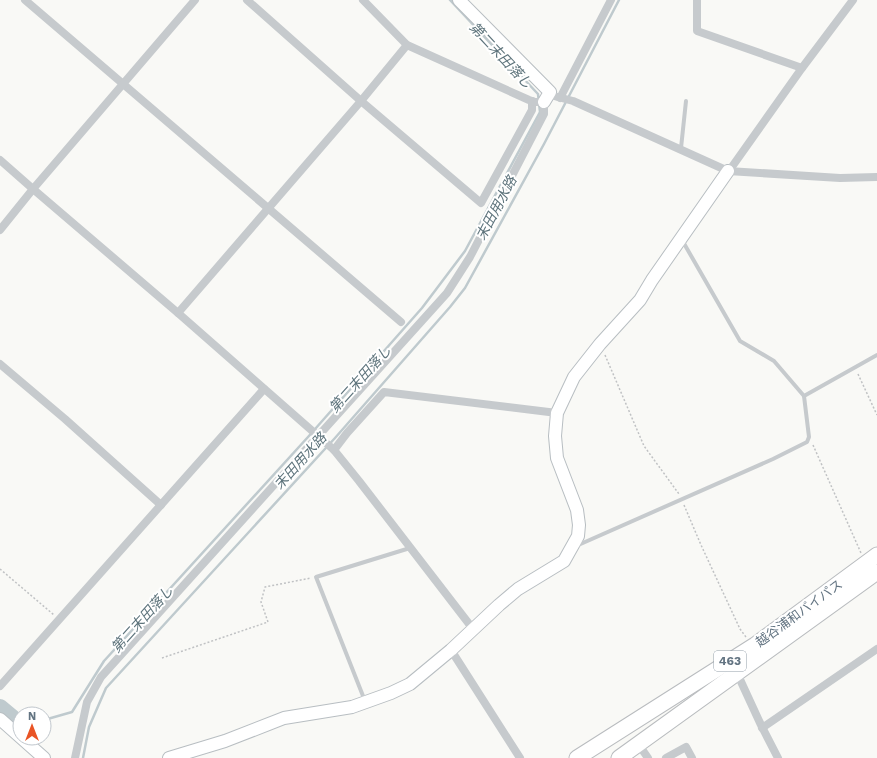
<svg xmlns="http://www.w3.org/2000/svg" width="877" height="758" viewBox="0 0 877 758" font-family="'Work Sans','Noto Sans JP',sans-serif">
<style>
.lines{fill:none;stroke-linecap:round;stroke-linejoin:round}
.stream{stroke:#bfcace;stroke-width:2.5}
.river{stroke:#bfcace;stroke-width:16}
.secondary-casing{stroke:#b8bec2;stroke-width:14}
.highway-casing{stroke:#b9bcbf;stroke-width:17}
.path{stroke:#c0c2c4;stroke-width:1.5;stroke-dasharray:2 2;stroke-linecap:butt}
.lane{stroke:#c6cacd;stroke-width:4}
.street{stroke:#c6cacd;stroke-width:8}
.secondary{stroke:#fff;stroke-width:12}
.highway{stroke:#fff;stroke-width:15}
.labels{text-anchor:middle;dominant-baseline:central;stroke-width:4;stroke-linejoin:round;paint-order:stroke}
.shield{fill:#fff;stroke:#929ea8;stroke-width:1}
.shield-label{font-size:12px;font-weight:bold;fill:#637482}
.street-label{font-size:13px;fill:#637482;stroke:#fff}
.water-label{font-size:14px;font-style:italic;fill:#5e747c;stroke:#fff}
</style>
<rect width="100%" height="100%" fill="#f9f9f6"/>
<g class="lines">
<!-- stream -->
<g class="stream">
<path d="M 44,720 L 72,712 L 104,661 L 308,437 L 422,308 L 465,251 L 540,112 L 538,94 L 450,0"/>
<path d="M 18,722 L 20,723"/>
<path d="M 83,758 L 89,727 L 106,688 L 335,438 L 450,307 L 465,288 L 544,144 L 619,0"/>
</g>
<!-- river -->
<path class="river" d="M 0,707 L 18,722"/>
<defs>
<g id="secondary">
<path d="M 459,0 L 550,92 L 544,102"/>
<path d="M 0,719 L 44,758"/>
<path d="M 169,758 L 225,741 L 284,718 L 352,707 L 391,693 L 410,684 L 451,650 L 499,605 L 518,589 L 564,561 L 578,536 L 579,525 L 577,510 L 557,458 L 555,436 L 557,413 L 574,377 L 600,344 L 640,300 L 652,280 L 728,171"/>
</g>
<g id="highway">
<path d="M 577,758 L 755,645 L 877,555"/>
<path d="M 619,758 L 877,572"/>
</g>
</defs>
<!-- secondary casing -->
<use href="#secondary" class="secondary-casing"/>
<!-- highway casing -->
<use href="#highway" class="highway-casing"/>
<!-- path -->
<g class="path">
<path d="M 605,355 L 644,446 L 679,494"/>
<path d="M 858,374 L 877,415"/>
<path d="M 813,445 L 861,553"/>
<path d="M 684,505 L 701,545 L 740,629 L 746,637"/>
<path d="M 0,569 L 54,615"/>
<path d="M 162,658 L 268,622 L 261,602 L 265,587 L 311,578"/>
</g>
<!-- lane -->
<g class="lane">
<path d="M 681,148 L 686,101"/>
<path d="M 804,396 L 877,355"/>
<path d="M 576,546 L 773,459 L 807,442 L 809,437 L 804,396 L 774,361 L 740,341 L 682,240"/>
<path d="M 365,701 L 316,577 L 410,548"/>
</g>
<!-- street -->
<g class="street">
<path d="M 25,0 L 401,322"/>
<path d="M 247,0 L 361,101 L 481,203 L 532,110 L 532,101"/>
<path d="M 697,0 L 697,31 L 802,68"/>
<path d="M 550,92 L 554,96 L 573,101 L 728,171 L 840,178 L 877,177"/>
<path d="M 560,98 L 611,0"/>
<path d="M 0,160 L 33,189 L 178,313 L 334,450 L 359,481 L 473,629"/>
<path d="M 729,171 L 802,68 L 853,0"/>
<path d="M 0,230 L 33,189 L 195,0"/>
<path d="M 178,313 L 361,101 L 407,45"/>
<path d="M 0,364 L 65,419 L 161,505"/>
<path d="M 334,450 L 347,433 L 384,392 L 557,413"/>
<path d="M 451,650 L 520,758"/>
<path d="M 737,673 L 761,725 L 778,758"/>
<path d="M 0,686 L 264,389"/>
<path d="M 762,728 L 877,649"/>
<path d="M 639,745 L 648,758"/>
<path d="M 75,758 L 87,702 L 101,677 L 447,293 L 470,257 L 544,114 L 544,102 L 535,102 L 529,100 L 407,45 L 363,0"/>
<path d="M 666,758 L 686,747 L 692,758"/>
</g>
<!-- secondary -->
<use href="#secondary" class="secondary"/>
<!-- highway -->
<use href="#highway" class="highway"/>
</g>
<g class="labels">
<!-- shield labels -->
<rect class="shield" x="714" y="651" width="32" height="20" rx="3"/>
<g class="shield-label">
<text x="730" y="661">463</text>
</g>
<!-- street labels -->
<g class="street-label">
<text transform="translate(799 613) rotate(-36)">越谷浦和バイパス</text>
</g>
<!-- water labels -->
<g class="water-label">
<text transform="translate(501 55) rotate(47)">第二末田落し</text>
<text transform="translate(496 208) rotate(-62)">末田用水路</text>
<text transform="translate(360 379) rotate(-48)">第二末田落し</text>
<text transform="translate(300 461) rotate(-48)">末田用水路</text>
<text transform="translate(142 619) rotate(-48)">第二末田落し</text>
</g>
</g>
<!-- north arrow -->
<g transform="translate(32 726)"><circle r="19" fill="#ffffff" stroke="#c1c7cd"/>
<path d="M0-3L7 15L0 10L-7 15Z" fill="#e95425"/>
<text y="-6" font-size="11" font-weight="bold" text-anchor="middle" fill="#637482">N</text>
</g>
</svg>
